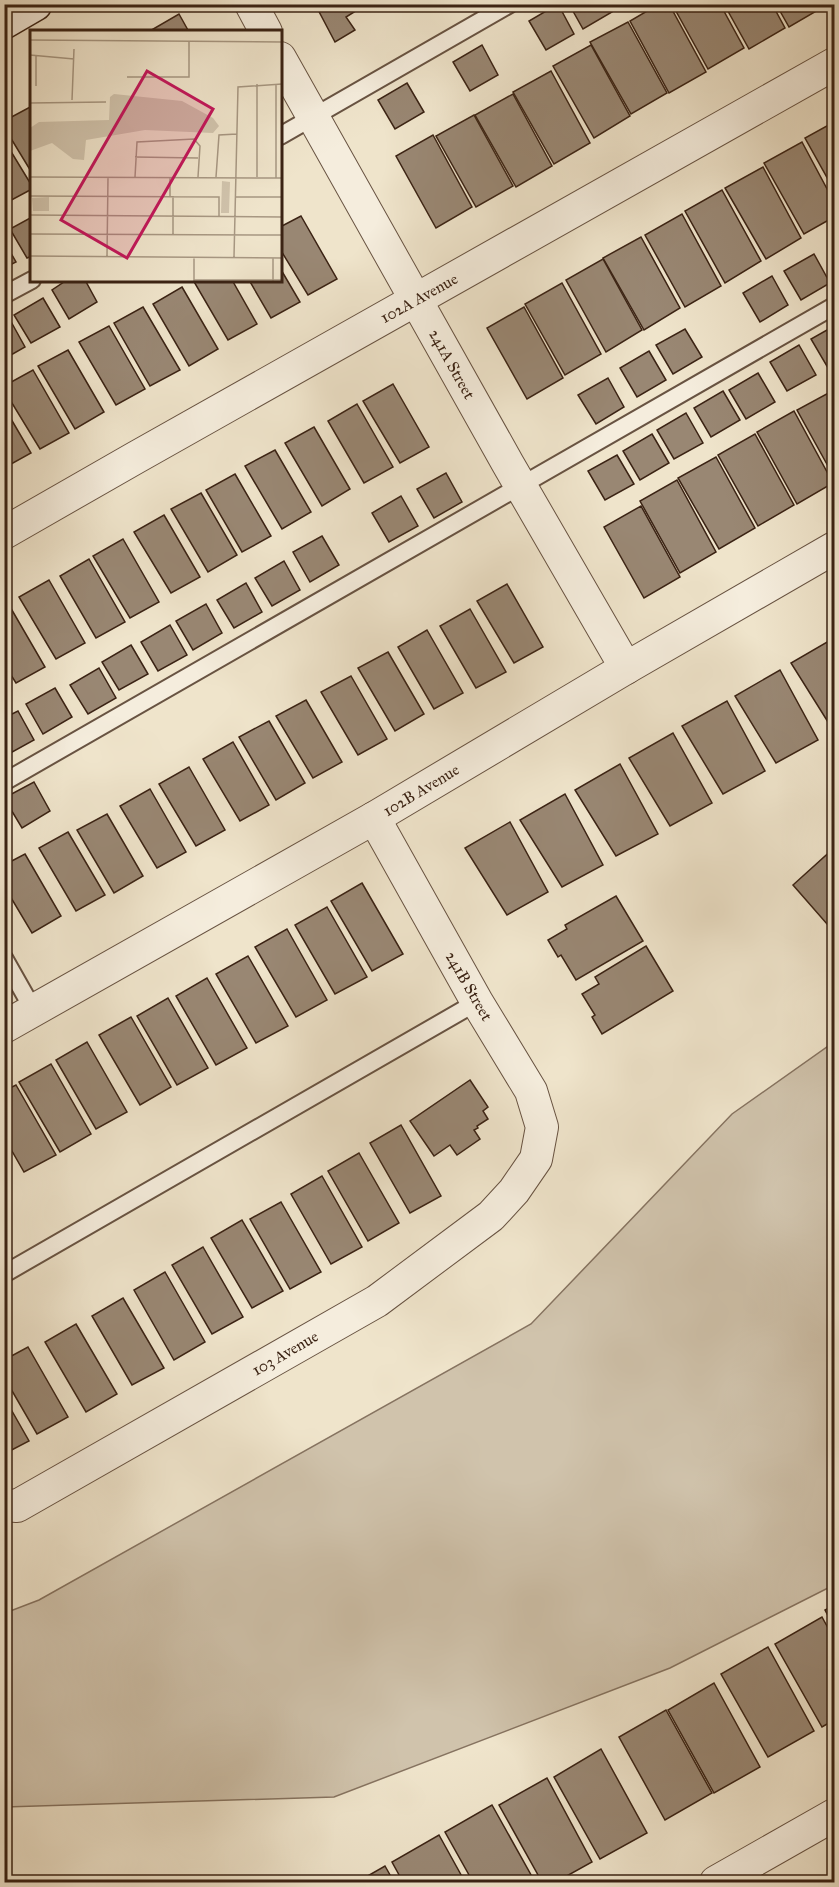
<svg xmlns="http://www.w3.org/2000/svg" width="839" height="1887" viewBox="0 0 839 1887" font-family="'IM FELL Great Primer',serif">
<style>
.green{fill:#d0c3ac;stroke:#867360;stroke-width:1.5}
.building{fill:#998773;stroke:#3b2314;stroke-width:1.5}
.lines{fill:none;stroke-linecap:round;stroke-linejoin:round}
.lane-casing{stroke:#685342;stroke-width:20}
.street-casing{stroke:#685342;stroke-width:34}
.secondary-casing{stroke:#3b2314;stroke-width:36}
.lane{stroke:#f5eddd;stroke-width:16}
.street{stroke:#f5eddd;stroke-width:32}
.secondary{stroke:#f5eddd;stroke-width:33}
.labels{text-anchor:middle;dominant-baseline:central;stroke-width:4.5;stroke-linejoin:round;paint-order:stroke}
.street-label{font-size:16px;fill:#3b2314;stroke:#f5eddd}
.inset-road{fill:none;stroke:#a79782;stroke-width:1.5}
.view{fill:#c2185b;fill-opacity:0.15;stroke:#c2185b;stroke-width:3}
.inset-edge{fill:none;stroke:#3b2314;stroke-width:3}
</style>
<rect width="100%" height="100%" fill="#efe4cb"/>
<filter id="stains"><feTurbulence type="fractalNoise" baseFrequency=".00333" numOctaves="4"/><feColorMatrix values="0 0 0 0 .2 0 0 0 0 .09 0 0 0 0 .02 0 0 0 .5 -.17"/></filter>
<radialGradient id="worn" r=".72"><stop offset=".6" stop-color="#630" stop-opacity="0"/><stop offset="1" stop-color="#630" stop-opacity=".3"/></radialGradient>
<!-- green -->
<path class="green" d="M 834,1042 L 834,1585 L 670,1668 L 334,1797 L 5,1807 L 5,1613 L 39,1600 L 531,1324 L 732,1114 Z"/>
<!-- building -->
<g class="building">
<path d="M 315,4 L 367,4 L 346,17 L 355,30 L 335,42 Z"/>
<path d="M 558,4 L 574,34 L 546,50 L 529,21 Z"/>
<path d="M 569,4 L 608,4 L 612,12 L 583,29 Z"/>
<path d="M 659,4 L 669,4 L 706,72 L 669,93 L 630,21 Z"/>
<path d="M 672,4 L 720,4 L 744,48 L 708,69 Z"/>
<path d="M 724,4 L 772,4 L 785,28 L 749,49 Z"/>
<path d="M 776,4 L 824,4 L 825,6 L 789,27 Z"/>
<path d="M 179,14 L 189,32 L 148,32 Z"/>
<path d="M 628,22 L 667,93 L 631,114 L 590,42 Z"/>
<path d="M 482,45 L 498,75 L 470,91 L 453,62 Z"/>
<path d="M 591,45 L 630,116 L 594,138 L 553,66 Z"/>
<path d="M 551,71 L 590,143 L 554,164 L 513,92 Z"/>
<path d="M 407,83 L 424,112 L 395,129 L 378,100 Z"/>
<path d="M 513,94 L 552,166 L 516,187 L 475,115 Z"/>
<path d="M 32,106 L 32,173 L 4,127 L 4,121 Z"/>
<path d="M 474,115 L 513,186 L 476,207 L 436,136 Z"/>
<path d="M 834,122 L 834,190 L 805,138 Z"/>
<path d="M 433,135 L 472,207 L 436,228 L 396,156 Z"/>
<path d="M 4,140 L 32,186 L 32,189 L 4,204 Z"/>
<path d="M 802,142 L 834,202 L 834,217 L 804,234 L 764,163 Z"/>
<path d="M 763,167 L 801,238 L 766,259 L 725,188 Z"/>
<path d="M 722,190 L 761,261 L 725,283 L 685,211 Z"/>
<path d="M 682,214 L 721,286 L 685,307 L 645,235 Z"/>
<path d="M 301,216 L 337,279 L 308,295 L 280,249 L 280,227 Z"/>
<path d="M 32,217 L 32,256 L 27,258 L 10,229 Z"/>
<path d="M 641,237 L 680,308 L 644,330 L 603,258 Z"/>
<path d="M 4,241 L 16,262 L 4,268 Z"/>
<path d="M 814,254 L 830,283 L 801,300 L 784,271 Z"/>
<path d="M 603,259 L 642,330 L 606,352 L 566,280 Z"/>
<path d="M 280,268 L 300,302 L 271,318 L 249,280 L 280,280 Z"/>
<path d="M 772,276 L 788,305 L 760,322 L 743,293 Z"/>
<path d="M 67,280 L 85,280 L 97,302 L 69,319 L 52,290 Z"/>
<path d="M 193,280 L 232,280 L 257,324 L 228,340 Z"/>
<path d="M 562,283 L 601,354 L 565,375 L 525,304 Z"/>
<path d="M 182,287 L 218,349 L 189,366 L 153,304 Z"/>
<path d="M 43,298 L 60,327 L 31,343 L 14,315 Z"/>
<path d="M 143,307 L 180,370 L 150,386 L 114,323 Z"/>
<path d="M 524,307 L 563,378 L 527,399 L 487,328 Z"/>
<path d="M 9,318 L 25,347 L 4,359 L 4,320 Z"/>
<path d="M 109,326 L 145,389 L 116,405 L 79,342 Z"/>
<path d="M 834,326 L 834,364 L 828,368 L 811,339 Z"/>
<path d="M 685,329 L 702,357 L 673,374 L 656,345 Z"/>
<path d="M 799,345 L 816,375 L 787,391 L 770,362 Z"/>
<path d="M 68,350 L 104,412 L 75,429 L 38,366 Z"/>
<path d="M 649,351 L 666,380 L 637,397 L 620,368 Z"/>
<path d="M 33,370 L 69,433 L 40,449 L 4,390 L 4,386 Z"/>
<path d="M 758,373 L 775,402 L 746,419 L 729,390 Z"/>
<path d="M 608,378 L 624,407 L 596,424 L 578,395 Z"/>
<path d="M 393,384 L 429,447 L 400,463 L 363,401 Z"/>
<path d="M 834,390 L 834,477 L 797,410 Z"/>
<path d="M 723,391 L 740,420 L 711,437 L 694,408 Z"/>
<path d="M 357,404 L 393,467 L 364,483 L 328,421 Z"/>
<path d="M 4,407 L 31,453 L 4,468 Z"/>
<path d="M 794,411 L 833,483 L 797,504 L 757,432 Z"/>
<path d="M 686,413 L 703,443 L 674,459 L 657,430 Z"/>
<path d="M 314,427 L 350,489 L 322,506 L 285,443 Z"/>
<path d="M 652,434 L 669,463 L 640,480 L 623,451 Z"/>
<path d="M 755,434 L 794,505 L 758,526 L 718,455 Z"/>
<path d="M 275,450 L 311,512 L 282,529 L 245,466 Z"/>
<path d="M 617,455 L 634,484 L 605,500 L 588,471 Z"/>
<path d="M 716,457 L 755,528 L 719,549 L 678,478 Z"/>
<path d="M 446,473 L 462,502 L 434,518 L 417,489 Z"/>
<path d="M 235,474 L 271,536 L 242,552 L 206,490 Z"/>
<path d="M 677,480 L 716,552 L 680,573 L 640,501 Z"/>
<path d="M 201,493 L 237,555 L 208,572 L 171,509 Z"/>
<path d="M 401,496 L 418,526 L 389,542 L 372,513 Z"/>
<path d="M 641,506 L 680,577 L 644,598 L 604,527 Z"/>
<path d="M 164,515 L 200,577 L 171,593 L 134,532 Z"/>
<path d="M 322,536 L 339,565 L 310,582 L 293,552 Z"/>
<path d="M 123,539 L 159,602 L 130,618 L 93,556 Z"/>
<path d="M 89,559 L 125,622 L 96,638 L 60,576 Z"/>
<path d="M 284,561 L 300,590 L 272,606 L 255,578 Z"/>
<path d="M 49,580 L 85,643 L 56,659 L 19,597 Z"/>
<path d="M 246,583 L 262,612 L 234,628 L 217,600 Z"/>
<path d="M 507,584 L 543,647 L 514,663 L 477,601 Z"/>
<path d="M 206,604 L 222,633 L 193,650 L 176,621 Z"/>
<path d="M 9,605 L 45,667 L 16,683 L 4,664 L 4,607 Z"/>
<path d="M 470,609 L 506,672 L 476,688 L 440,626 Z"/>
<path d="M 170,625 L 187,655 L 158,671 L 141,642 Z"/>
<path d="M 427,630 L 463,693 L 434,709 L 398,647 Z"/>
<path d="M 834,638 L 834,729 L 833,730 L 791,663 Z"/>
<path d="M 131,645 L 148,674 L 119,690 L 102,662 Z"/>
<path d="M 388,652 L 424,714 L 395,731 L 358,668 Z"/>
<path d="M 99,668 L 116,698 L 88,714 L 70,685 Z"/>
<path d="M 780,670 L 818,740 L 776,763 L 735,696 Z"/>
<path d="M 351,676 L 387,739 L 358,755 L 321,692 Z"/>
<path d="M 55,688 L 72,717 L 43,734 L 26,704 Z"/>
<path d="M 306,700 L 342,762 L 313,778 L 276,716 Z"/>
<path d="M 727,701 L 765,771 L 723,794 L 682,726 Z"/>
<path d="M 18,711 L 34,740 L 5,756 L 4,718 Z"/>
<path d="M 269,721 L 305,783 L 276,800 L 239,737 Z"/>
<path d="M 673,733 L 712,803 L 670,826 L 629,758 Z"/>
<path d="M 233,742 L 269,805 L 240,821 L 203,759 Z"/>
<path d="M 620,764 L 658,834 L 616,856 L 575,790 Z"/>
<path d="M 189,767 L 225,830 L 196,846 L 159,784 Z"/>
<path d="M 34,782 L 50,811 L 22,828 L 4,798 Z"/>
<path d="M 150,789 L 186,852 L 157,868 L 120,806 Z"/>
<path d="M 565,794 L 603,865 L 562,887 L 520,820 Z"/>
<path d="M 107,814 L 143,876 L 114,893 L 77,830 Z"/>
<path d="M 510,822 L 548,892 L 507,915 L 465,848 Z"/>
<path d="M 68,832 L 105,895 L 76,911 L 39,848 Z"/>
<path d="M 834,848 L 834,917 L 827,924 L 793,885 Z"/>
<path d="M 25,854 L 61,916 L 32,933 L 4,886 L 4,865 Z"/>
<path d="M 362,883 L 403,954 L 372,971 L 331,901 Z"/>
<path d="M 616,896 L 643,941 L 576,980 L 561,955 L 558,957 L 548,940 L 567,929 L 565,925 Z"/>
<path d="M 327,907 L 367,977 L 335,994 L 295,925 Z"/>
<path d="M 287,929 L 327,1000 L 296,1017 L 255,947 Z"/>
<path d="M 646,946 L 673,991 L 602,1034 L 592,1017 L 595,1015 L 582,994 L 599,984 L 595,977 Z"/>
<path d="M 248,956 L 288,1026 L 256,1043 L 216,974 Z"/>
<path d="M 207,978 L 247,1048 L 216,1065 L 176,996 Z"/>
<path d="M 168,998 L 208,1068 L 177,1085 L 137,1016 Z"/>
<path d="M 131,1017 L 171,1087 L 140,1105 L 99,1035 Z"/>
<path d="M 87,1042 L 127,1112 L 96,1129 L 56,1060 Z"/>
<path d="M 51,1064 L 91,1134 L 60,1152 L 19,1082 Z"/>
<path d="M 470,1080 L 488,1107 L 483,1111 L 488,1119 L 477,1126 L 478,1128 L 474,1130 L 480,1139 L 457,1155 L 450,1145 L 434,1156 L 410,1121 Z"/>
<path d="M 16,1085 L 56,1155 L 24,1172 L 4,1137 L 4,1091 Z"/>
<path d="M 401,1125 L 441,1196 L 410,1213 L 370,1143 Z"/>
<path d="M 359,1153 L 399,1223 L 368,1241 L 328,1171 Z"/>
<path d="M 322,1176 L 362,1247 L 331,1264 L 291,1194 Z"/>
<path d="M 281,1202 L 321,1272 L 290,1289 L 250,1219 Z"/>
<path d="M 242,1220 L 283,1291 L 252,1308 L 211,1238 Z"/>
<path d="M 203,1247 L 243,1317 L 212,1334 L 172,1265 Z"/>
<path d="M 165,1272 L 205,1342 L 174,1360 L 134,1290 Z"/>
<path d="M 123,1298 L 164,1368 L 132,1385 L 92,1316 Z"/>
<path d="M 76,1324 L 117,1394 L 86,1412 L 45,1342 Z"/>
<path d="M 28,1347 L 68,1417 L 37,1434 L 4,1377 L 4,1360 Z"/>
<path d="M 4,1397 L 29,1441 L 4,1454 Z"/>
<path d="M 834,1605 L 834,1627 L 825,1610 Z"/>
<path d="M 822,1617 L 834,1639 L 834,1720 L 822,1727 L 775,1644 Z"/>
<path d="M 768,1647 L 814,1731 L 768,1757 L 721,1674 Z"/>
<path d="M 714,1683 L 760,1767 L 714,1793 L 668,1710 Z"/>
<path d="M 666,1710 L 712,1793 L 665,1820 L 619,1737 Z"/>
<path d="M 601,1749 L 647,1833 L 600,1859 L 554,1777 Z"/>
<path d="M 547,1778 L 592,1862 L 556,1882 L 542,1882 L 499,1805 Z"/>
<path d="M 492,1805 L 535,1882 L 473,1882 L 445,1832 Z"/>
<path d="M 439,1835 L 465,1882 L 403,1882 L 392,1862 Z"/>
<path d="M 385,1866 L 394,1882 L 357,1882 Z"/>
</g>
<g class="lines">
<defs>
<g id="lane">
<path d="M 280,136 L 510,4"/>
<path d="M 4,295 L 32,280"/>
<path d="M 4,782 L 834,306"/>
<path d="M 4,958 L 34,1011"/>
<path d="M 4,1274 L 477,1002"/>
</g>
<g id="street">
<path d="M 251,4 L 266,32"/>
<path d="M 280,58 L 508,464 L 626,668"/>
<path d="M 4,533 L 135,458 L 834,64"/>
<path d="M 4,1027 L 374,818 L 626,668 L 834,548"/>
<path d="M 4,1505 L 17,1506 L 377,1301 L 491,1216 L 514,1191 L 536,1159 L 542,1127 L 531,1091 L 477,1002 L 374,818"/>
<path d="M 716,1882 L 834,1815"/>
</g>
<path id="secondary" d="M 4,22 L 35,4"/>
</defs>
<!-- lane casing -->
<use href="#lane" class="lane-casing"/>
<!-- street casing -->
<use href="#street" class="street-casing"/>
<!-- secondary casing -->
<use href="#secondary" class="secondary-casing"/>
<!-- lane -->
<use href="#lane" class="lane"/>
<!-- street -->
<use href="#street" class="street"/>
<!-- secondary -->
<use href="#secondary" class="secondary"/>
</g>
<g class="labels">
<!-- street labels -->
<g class="street-label">
<text transform="translate(419 298) rotate(-29)">102A Avenue</text>
<text transform="translate(452 364) rotate(61)">241A Street</text>
<text transform="translate(421 790) rotate(-31)">102B Avenue</text>
<text transform="translate(469 986) rotate(60)">241B Street</text>
<text transform="translate(285 1353) rotate(-30)">103 Avenue</text>
</g>
</g>
<!-- overview -->
<g transform="translate(30 30)">
<rect width="252" height="252" fill="#efe4cb"/>
<path d="M 84,64 L 152,71 L 183,88 L 189,96 L 183,103 L 115,100 L 56,110 L 54,130 L 43,129 L 22,113 L 0,121 L 0,98 L 9,92 L 79,90 L 80,67 ZM 192,151 L 200,152 L 199,183 L 191,183 ZM 19,167 L 19,181 L 3,181 L 2,168 Z" fill="#d0c3ac"/>
<path class="inset-road" d="M 0,10 L 252,12M 0,25 L 44,29M 97,47 L 159,47 L 159,11M 6,56 L 6,25M 42,70 L 44,19M 0,73 L 76,72M 105,127 L 168,128M 0,147 L 252,148M 105,147 L 107,112 L 164,109 L 170,116 L 168,147M 186,147 L 189,105 L 207,104M 227,147 L 227,54M 246,148 L 246,54M 0,166 L 189,167 L 189,187M 140,166 L 140,147M 205,167 L 252,167M 0,185 L 252,187M 0,204 L 252,205M 143,205 L 143,166M 0,226 L 252,228M 77,226 L 78,147M 204,227 L 208,57 L 252,54M 164,250 L 252,250M 164,251 L 164,227M 243,251 L 243,228"/>
<path class="view" d="M 117,41 L 183,79 L 97,228 L 31,190 Z"/>
<rect width="252" height="252" class="inset-edge"/>
</g>
<!-- margin -->
<rect width="839" height="1887" fill="none" stroke="#efe4cb" stroke-width="24"/>
<rect x="6" y="6" width="827" height="1875" fill="none" stroke="#3b2314" stroke-width="3"/>
<rect x="12" y="12" width="815" height="1863" fill="none" stroke="#3b2314" stroke-width="1.5"/>
<rect width="100%" height="100%" filter="url(#stains)"/>
<rect width="100%" height="100%" fill="url(#worn)"/>
</svg>
